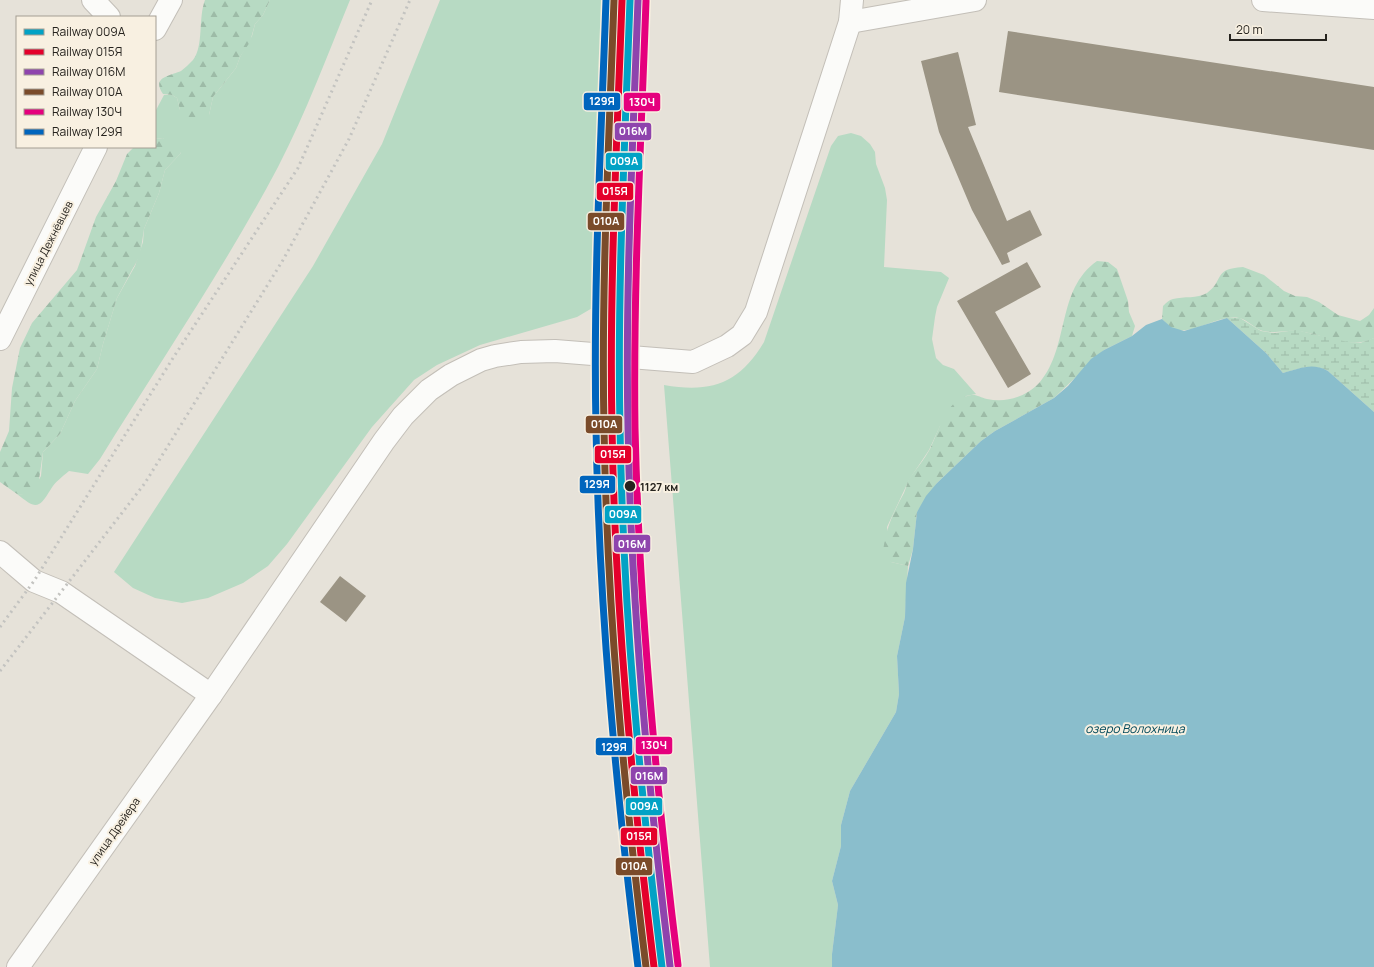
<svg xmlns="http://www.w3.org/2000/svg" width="1374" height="967" viewBox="0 0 1374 967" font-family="Manrope,sans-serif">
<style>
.grass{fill:#b7dac3}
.forest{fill:url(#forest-firs)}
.wetland{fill:url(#wetland-marsh)}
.water{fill:#8abecc}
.building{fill:#9b9484}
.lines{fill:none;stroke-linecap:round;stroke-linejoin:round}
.minor-casing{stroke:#c3bfb8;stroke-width:24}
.major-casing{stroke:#c3bfb8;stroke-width:24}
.minor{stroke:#fbfbf9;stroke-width:22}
.major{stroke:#fbfbf9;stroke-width:22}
.rail{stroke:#c3c3c0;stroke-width:3;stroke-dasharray:2 4;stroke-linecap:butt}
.rail-1-casing{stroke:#f8f0e1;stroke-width:10}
.rail-2-casing{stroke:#f8f0e1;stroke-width:10}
.rail-3-casing{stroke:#f8f0e1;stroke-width:10}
.rail-4-casing{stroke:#f8f0e1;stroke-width:10}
.rail-5-casing{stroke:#f8f0e1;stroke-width:10}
.rail-6-casing{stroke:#f8f0e1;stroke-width:10}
.rail-1{stroke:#02a2c5;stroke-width:7}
.rail-2{stroke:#e4002b;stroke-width:7}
.rail-3{stroke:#8e44ad;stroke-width:7}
.rail-4{stroke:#7a4b2a;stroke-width:7}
.rail-5{stroke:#e5007d;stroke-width:7}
.rail-6{stroke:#0065bd;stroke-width:7}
.stop-dot{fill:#26231e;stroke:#f8f0e1;stroke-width:1.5}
.labels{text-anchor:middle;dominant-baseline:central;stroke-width:4;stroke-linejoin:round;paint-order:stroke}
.street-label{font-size:11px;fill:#26231e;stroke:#f8f0e1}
.stop-label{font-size:11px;font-weight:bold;fill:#26231e;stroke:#f8f0e1;text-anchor:start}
.water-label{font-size:12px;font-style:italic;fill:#004859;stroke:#f8f0e1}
.line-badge{stroke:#f8f0e1;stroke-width:1.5}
.badge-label{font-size:11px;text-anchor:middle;font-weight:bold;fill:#fff}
</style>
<defs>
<pattern id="forest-firs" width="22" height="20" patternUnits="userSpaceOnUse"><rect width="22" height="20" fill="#b7dac3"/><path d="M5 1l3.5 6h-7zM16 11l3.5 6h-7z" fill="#9dbba7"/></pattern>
<pattern id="wetland-marsh" width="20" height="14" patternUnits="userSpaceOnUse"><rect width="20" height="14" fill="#b7dac3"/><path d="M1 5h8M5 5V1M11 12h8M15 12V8" fill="none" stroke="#9dbba7"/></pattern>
</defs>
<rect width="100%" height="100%" fill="#e6e2d9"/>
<!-- grass -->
<g class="grass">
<path d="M 270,0 L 350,0 C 327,56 306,113 278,167 C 225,267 160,362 100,459 L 88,474 L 69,471 C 62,477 55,482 51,489 C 38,510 36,509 17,494 L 30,495 L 41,476 L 43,452 L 60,434 L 75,401 L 97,369 L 103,344 L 117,298 L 135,266 L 143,242 L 144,229 L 159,193 L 165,170 L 181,153 L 163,138 L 155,139 L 155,112 L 164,95 L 172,95 L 177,98 L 180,110 L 209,115 L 213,97 L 236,68 L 240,57 L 252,36 L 255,24 L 263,15 Z"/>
<path d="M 440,0 L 620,0 L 608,284 L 601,301 L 594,307 L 577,317 L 480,345 L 437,365 L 414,380 L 372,427 L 287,544 L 268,566 L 243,583 L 208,598 L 182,603 L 155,598 L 133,588 L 114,572 L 313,266 L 382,144 Z"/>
<path d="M 851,133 L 861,136 L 870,144 L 875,152 L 876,164 L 885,188 L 887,200 L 884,267 L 941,272 L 949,278 L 937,307 L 935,317 L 932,339 L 936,358 L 943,365 L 954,369 L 976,394 L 966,396 L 940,426 L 929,450 L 909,480 L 887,527 L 891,562 L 908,566 L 905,617 L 897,656 L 899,694 L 896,712 L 850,791 L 841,825 L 841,846 L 832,881 L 838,905 L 832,954 L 832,967 L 710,967 L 664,385 C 711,393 739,384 764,342 L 831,146 L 838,136 Z"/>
</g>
<!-- forest -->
<g class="forest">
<path d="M 205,0 L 270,0 L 263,15 L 255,24 L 250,42 L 240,57 L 236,68 L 213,97 L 209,115 L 205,119 L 194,124 L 187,122 L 182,118 L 177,98 L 172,95 L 163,94 C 151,77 170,76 181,71 C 185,68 189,64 193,60 C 204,46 198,18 205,0 Z"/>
<path d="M 163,138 L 174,143 L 181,153 L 165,170 L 159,193 L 144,229 L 140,255 L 117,298 L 103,344 L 97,369 L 75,401 L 60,434 L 43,452 L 38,487 L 30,496 L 17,494 L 0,482 L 0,452 L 9,431 L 12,388 L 20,348 L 32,323 L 77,270 L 96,217 L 116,181 L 127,154 L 134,147 L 155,147 L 155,139 Z"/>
<path d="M 1097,261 L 1108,262 L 1117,269 L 1128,301 L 1129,312 L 1135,326 L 1132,336 L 1104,350 L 1054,398 L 995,431 L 981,441 L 937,483 L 917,512 L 913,549 L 908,566 L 891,562 L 883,553 C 885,530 893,513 904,493 C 906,488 907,483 909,479 C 916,469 924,460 930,449 C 939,431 945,402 967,396 C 976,393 979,397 987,399 C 1007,403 1026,397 1040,382 C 1070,346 1056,290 1097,261 Z"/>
<path d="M 1243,267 L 1264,275 L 1284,291 L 1295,296 L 1307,297 L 1319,302 L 1338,315 L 1360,321 L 1369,315 L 1374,308 L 1374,338 C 1349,351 1322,333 1297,331 C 1285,330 1276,334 1263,331 C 1255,329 1248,320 1239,318 C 1217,314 1190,338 1171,328 C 1168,326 1165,321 1162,319 L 1163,306 C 1166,303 1169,300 1173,299 C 1184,296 1197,299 1207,293 C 1225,280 1212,269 1243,267 Z"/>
</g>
<!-- wetland -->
<path class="wetland" d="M 1227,318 L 1240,318 L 1261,331 L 1274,333 L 1296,330 L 1348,342 L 1360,343 L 1374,338 L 1374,412 L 1328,371 C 1312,363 1299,369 1283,373 L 1266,353 Z"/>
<!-- water -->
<path class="water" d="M 1227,318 L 1266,353 L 1283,373 C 1300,369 1311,362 1328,371 L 1374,412 L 1374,967 L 832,967 L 832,954 L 838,905 L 832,881 L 841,846 L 841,825 L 850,791 L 896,712 L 899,694 L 897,656 L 905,617 L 906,583 L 913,549 L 917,512 L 926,496 L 937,483 L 981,441 L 995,431 L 1054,398 L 1068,386 L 1091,359 L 1104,350 L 1132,336 L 1146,325 L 1162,319 L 1171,327 L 1184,331 Z"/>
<!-- building -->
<g class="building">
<path d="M 1008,31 L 1374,87 L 1374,150 L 999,92 Z"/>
<path d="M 958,52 L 976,125 L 968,127 L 1007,221 L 1030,210 L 1042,235 L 1007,253 L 1010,262 L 1002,265 L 972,210 L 939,132 L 921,61 Z"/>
<path d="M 1027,262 L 1041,287 L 995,312 L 1031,374 L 1008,388 L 957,301 Z"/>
<path d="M 340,576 L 366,596 L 346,622 L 320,602 Z"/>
</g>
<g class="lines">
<defs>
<g id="minor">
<path d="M 93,0 L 109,17"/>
<path d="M 1263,0 L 1374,8"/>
<path d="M 850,22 L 975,0"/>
<path d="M 211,695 L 384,441 L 403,416 L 429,390 L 451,375 L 481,360 L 495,356 L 521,352 L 555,351 L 693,362 L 727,346 L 742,335 L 756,312 L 850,22 L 852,0"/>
</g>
<g id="major">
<path d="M 155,29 L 171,0"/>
<path d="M 0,339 L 96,147"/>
<path d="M 0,552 L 34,581 L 61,592 L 211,695 L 18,967"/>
</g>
</defs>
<!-- minor casing -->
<use href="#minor" class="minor-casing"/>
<!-- major casing -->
<use href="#major" class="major-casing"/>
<!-- minor -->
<use href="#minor" class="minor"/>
<!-- major -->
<use href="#major" class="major"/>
<!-- rail -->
<g class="rail">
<path d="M 0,627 L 34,581 L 173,358 L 298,168 L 372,0"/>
<path d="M 0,671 L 145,483 L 283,260 L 349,139 L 410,0"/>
</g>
<defs>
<path id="rail-1" d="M 630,0 C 625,143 617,286 620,428 C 623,609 640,788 662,967"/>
<path id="rail-2" d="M 622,0 C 617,143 609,286 612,428 C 615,609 632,788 654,967"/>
<path id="rail-3" d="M 638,0 C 633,143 625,286 628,428 C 631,608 648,787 670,966"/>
<path id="rail-4" d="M 614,0 C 609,143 601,286 604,428 C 607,609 624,788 646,967"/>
<path id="rail-5" d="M 646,1 C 641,143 633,285 635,428 C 639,608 656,787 678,965"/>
<path id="rail-6" d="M 606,0 C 601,143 593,286 596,428 C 599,609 616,788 638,967"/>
</defs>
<!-- rail-1 casing -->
<use href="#rail-1" class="rail-1-casing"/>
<!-- rail-2 casing -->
<use href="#rail-2" class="rail-2-casing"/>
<!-- rail-3 casing -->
<use href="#rail-3" class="rail-3-casing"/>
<!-- rail-4 casing -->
<use href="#rail-4" class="rail-4-casing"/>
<!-- rail-5 casing -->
<use href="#rail-5" class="rail-5-casing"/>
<!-- rail-6 casing -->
<use href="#rail-6" class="rail-6-casing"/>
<!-- rail-1 -->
<use href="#rail-1" class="rail-1"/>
<!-- rail-2 -->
<use href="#rail-2" class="rail-2"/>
<!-- rail-3 -->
<use href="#rail-3" class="rail-3"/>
<!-- rail-4 -->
<use href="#rail-4" class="rail-4"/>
<!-- rail-5 -->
<use href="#rail-5" class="rail-5"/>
<!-- rail-6 -->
<use href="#rail-6" class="rail-6"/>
</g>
<!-- markers -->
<circle class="stop-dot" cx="630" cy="486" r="6"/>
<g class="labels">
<!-- street labels -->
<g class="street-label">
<text transform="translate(48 243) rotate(-63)">улица Дежнёвцев</text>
<text transform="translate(114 831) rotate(-55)">улица Дрейера</text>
</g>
<!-- stop labels -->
<g class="stop-label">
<text x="640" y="486">1127 км</text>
</g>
<!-- water labels -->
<g class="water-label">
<text x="1135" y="728">озеро Волохница</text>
</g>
</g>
<g class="line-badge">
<rect x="583" y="92" width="38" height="19" rx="4" fill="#0065bd"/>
<rect x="623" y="92" width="38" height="20" rx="4" fill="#e5007d"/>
<rect x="614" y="122" width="38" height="19" rx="4" fill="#8e44ad"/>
<rect x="605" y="152" width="38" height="19" rx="4" fill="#02a2c5"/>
<rect x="596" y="182" width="38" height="19" rx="4" fill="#e4002b"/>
<rect x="587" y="212" width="38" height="19" rx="4" fill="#7a4b2a"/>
<rect x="585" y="415" width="38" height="19" rx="4" fill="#7a4b2a"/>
<rect x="594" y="445" width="38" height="19" rx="4" fill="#e4002b"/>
<rect x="579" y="475" width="37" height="19" rx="4" fill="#0065bd"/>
<rect x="604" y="505" width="38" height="19" rx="4" fill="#02a2c5"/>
<rect x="613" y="534" width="38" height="19" rx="4" fill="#8e44ad"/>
<rect x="635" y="736" width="38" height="19" rx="4" fill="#e5007d"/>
<rect x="595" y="737" width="38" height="19" rx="4" fill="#0065bd"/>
<rect x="630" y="766" width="38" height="19" rx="4" fill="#8e44ad"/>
<rect x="625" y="797" width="38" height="19" rx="4" fill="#02a2c5"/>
<rect x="620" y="827" width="38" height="19" rx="4" fill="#e4002b"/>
<rect x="615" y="857" width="38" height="19" rx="4" fill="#7a4b2a"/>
</g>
<g class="badge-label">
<text x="602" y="105">129Я</text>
<text x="642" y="106">130Ч</text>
<text x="633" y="135">016М</text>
<text x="624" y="165">009А</text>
<text x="615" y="195">015Я</text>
<text x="606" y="225">010А</text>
<text x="604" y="428">010А</text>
<text x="613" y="458">015Я</text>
<text x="597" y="488">129Я</text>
<text x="623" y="518">009А</text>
<text x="632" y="548">016М</text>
<text x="654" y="749">130Ч</text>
<text x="614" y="751">129Я</text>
<text x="649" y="780">016М</text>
<text x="644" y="810">009А</text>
<text x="639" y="840">015Я</text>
<text x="634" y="870">010А</text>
</g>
<!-- legend -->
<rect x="16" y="16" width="140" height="132" fill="#f8f0e1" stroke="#a49e93"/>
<rect x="24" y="29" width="20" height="6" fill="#02a2c5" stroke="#a49e93"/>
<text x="52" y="36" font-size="12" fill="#26231e">Railway 009А</text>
<rect x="24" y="49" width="20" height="6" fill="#e4002b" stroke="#a49e93"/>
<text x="52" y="56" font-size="12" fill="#26231e">Railway 015Я</text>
<rect x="24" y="69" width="20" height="6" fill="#8e44ad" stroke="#a49e93"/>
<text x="52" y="76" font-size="12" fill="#26231e">Railway 016М</text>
<rect x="24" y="89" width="20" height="6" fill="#7a4b2a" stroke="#a49e93"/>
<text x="52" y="96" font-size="12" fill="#26231e">Railway 010А</text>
<rect x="24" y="109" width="20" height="6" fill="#e5007d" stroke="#a49e93"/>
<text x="52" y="116" font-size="12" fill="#26231e">Railway 130Ч</text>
<rect x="24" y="129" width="20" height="6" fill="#0065bd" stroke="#a49e93"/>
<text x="52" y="136" font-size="12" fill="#26231e">Railway 129Я</text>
<!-- scale -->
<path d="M1230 34v6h96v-6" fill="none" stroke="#26231e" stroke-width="2"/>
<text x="1236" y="34" font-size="12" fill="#26231e" stroke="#f8f0e1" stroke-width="3" paint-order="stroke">20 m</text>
</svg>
